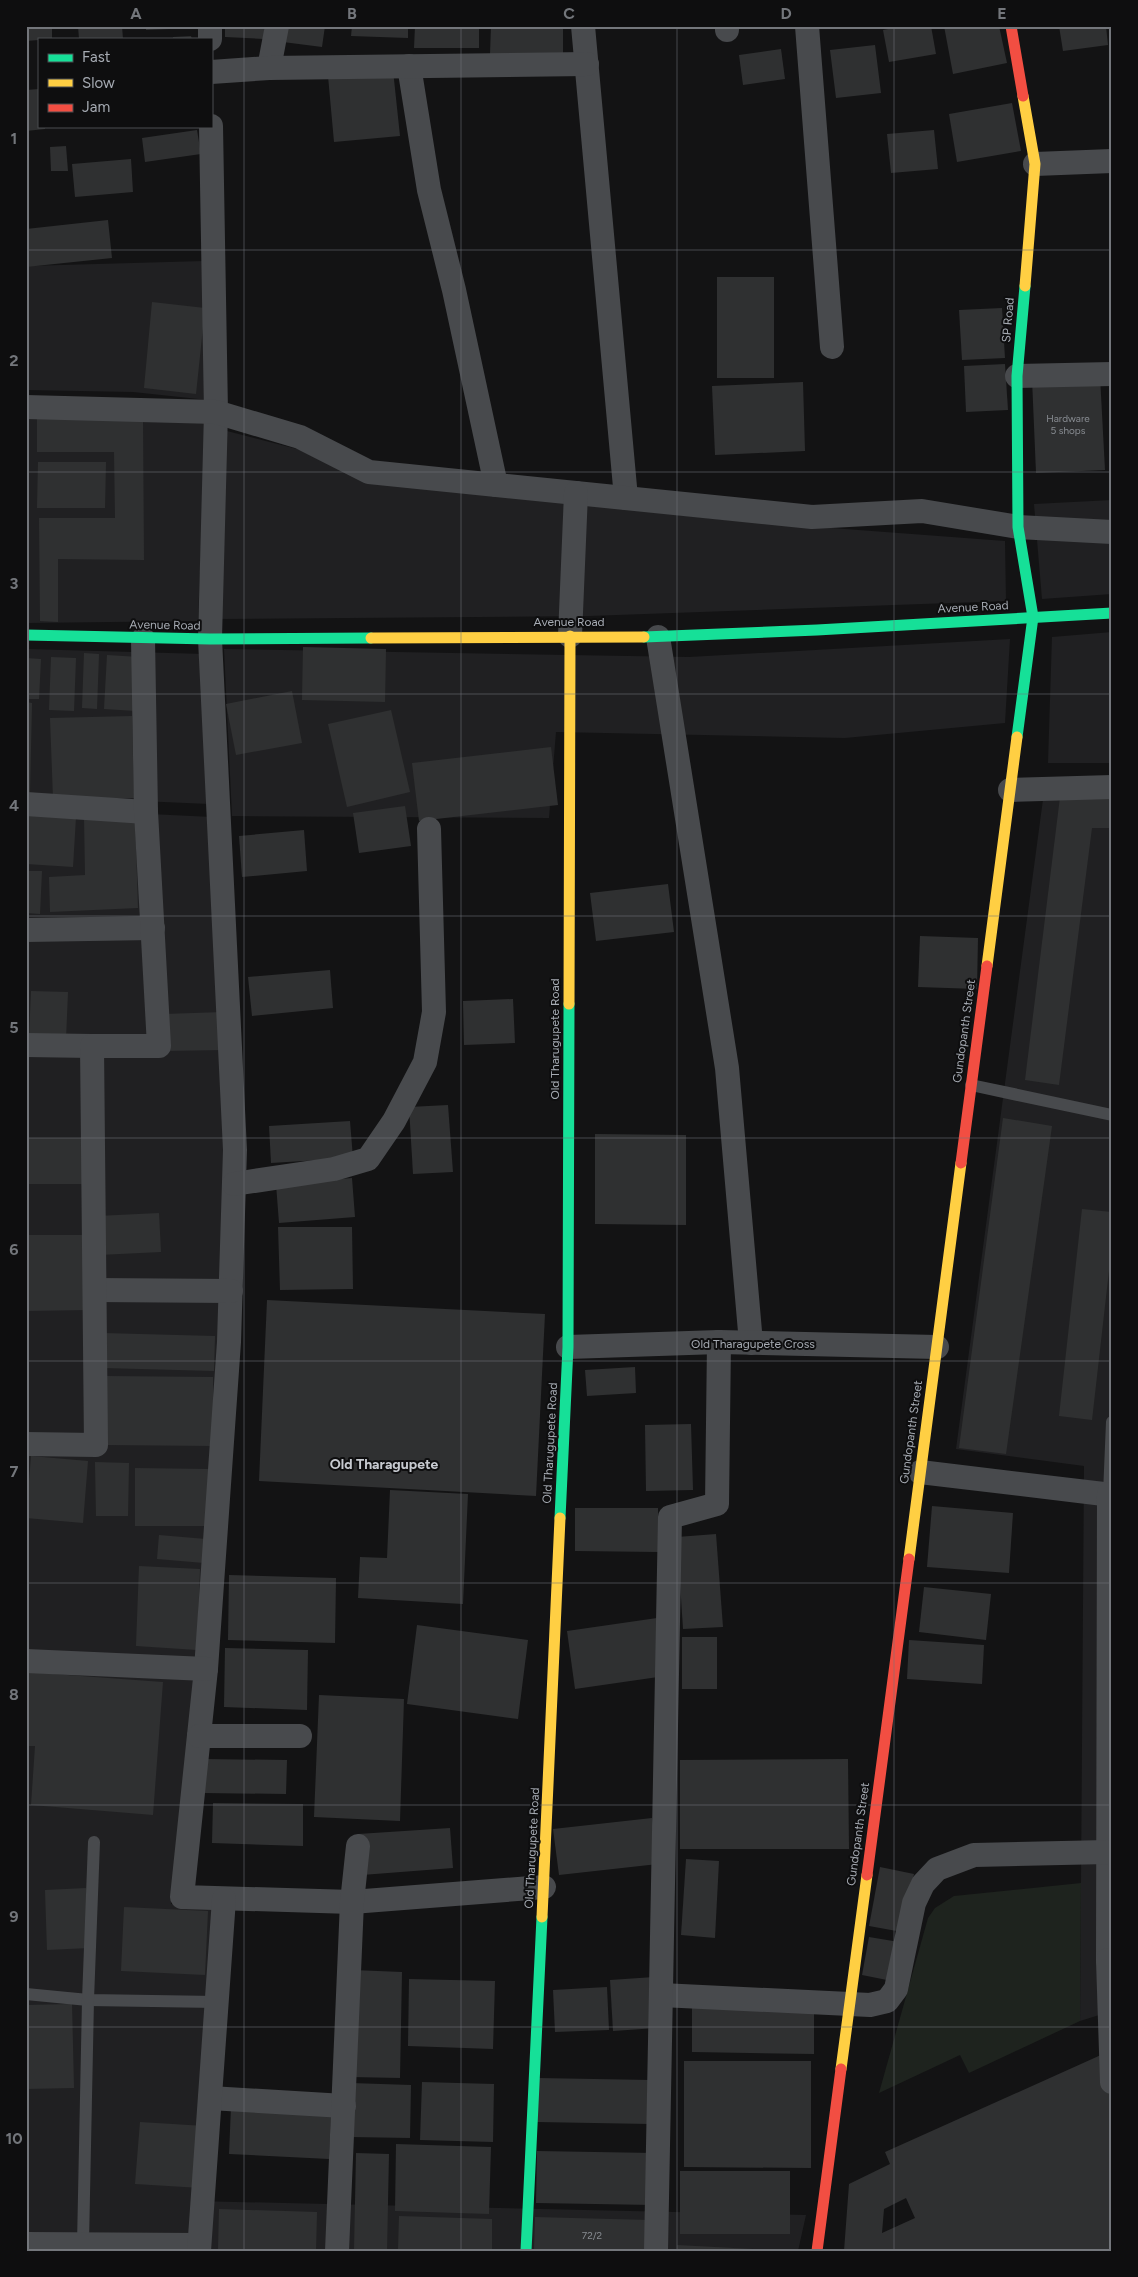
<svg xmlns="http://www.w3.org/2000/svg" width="1138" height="2277" viewBox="0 0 1138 2277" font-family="Figtree,sans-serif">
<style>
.built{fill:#202022}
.green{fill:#1e231e}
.building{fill:#2f3031;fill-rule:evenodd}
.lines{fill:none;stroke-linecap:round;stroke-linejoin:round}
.lane{stroke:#484a4d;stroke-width:12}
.street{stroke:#484a4d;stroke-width:24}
.fast{stroke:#16e098;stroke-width:11}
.slow{stroke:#ffcf43;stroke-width:11}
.jam{stroke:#f24e42;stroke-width:11}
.grid{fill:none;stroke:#73767b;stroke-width:1;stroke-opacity:0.55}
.labels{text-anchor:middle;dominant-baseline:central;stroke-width:4;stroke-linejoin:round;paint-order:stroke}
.number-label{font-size:10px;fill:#888c92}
.street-label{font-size:12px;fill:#a6abb3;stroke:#0e0e0f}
.neighbourhood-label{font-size:14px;font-weight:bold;fill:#c7cad0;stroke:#0e0e0f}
.neatline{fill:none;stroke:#73767b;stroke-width:2}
.grid-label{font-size:16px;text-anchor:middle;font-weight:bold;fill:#73767b}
</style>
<rect width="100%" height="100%" fill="#131314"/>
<!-- built -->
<g class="built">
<path d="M 204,261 L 208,400 L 133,392 L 26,390 L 26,266 Z"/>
<path d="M 26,418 L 206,423 L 198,621 L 26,623 Z"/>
<path d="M 227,431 L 305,451 L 398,485 L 726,520 L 1005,541 L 1006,601 L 589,616 L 217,619 Z"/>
<path d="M 1112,500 L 1112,594 L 1042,599 L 1034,504 Z"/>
<path d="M 1112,632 L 1112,763 L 1048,763 L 1052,637 Z"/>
<path d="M 1010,639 L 1005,723 L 845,738 L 556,732 L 549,818 L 232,816 L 224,649 L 689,657 Z"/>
<path d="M 26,649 L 205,654 L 209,804 L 26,796 Z"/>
<path d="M 1112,791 L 1112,2011 L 1080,2021 L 1084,1466 L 956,1449 L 1044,792 Z"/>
<path d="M 26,808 L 212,817 L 225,1175 L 218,1456 L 171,1904 L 216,1907 L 195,2201 L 806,2215 L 798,2251 L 26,2251 Z"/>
</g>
<!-- green -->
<path class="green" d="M 1081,1883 L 1080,2021 L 969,2073 L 960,2055 L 879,2093 L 928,1918 L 935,1908 L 954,1896 Z"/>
<!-- building -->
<g class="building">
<path d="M 26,26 L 52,26 L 52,39 L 26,41 Z"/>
<path d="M 78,26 L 122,26 L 123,39 L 79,39 Z"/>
<path d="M 146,26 L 195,26 L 195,28 L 146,30 Z"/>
<path d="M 225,26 L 264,26 L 264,39 L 225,37 Z"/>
<path d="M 285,26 L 325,26 L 322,47 L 283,42 Z"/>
<path d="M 352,26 L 408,26 L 408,38 L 351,36 Z"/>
<path d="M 415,26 L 479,26 L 479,48 L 414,48 Z"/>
<path d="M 491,26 L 563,26 L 563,56 L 490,54 Z"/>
<path d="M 903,26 L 931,26 L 936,54 L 889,62 L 883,30 Z"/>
<path d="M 944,26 L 999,26 L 1007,63 L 953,74 Z"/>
<path d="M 1059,26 L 1106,26 L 1108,45 L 1063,51 Z"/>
<path d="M 191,36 L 192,39 L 173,39 L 173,37 Z"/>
<path d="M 875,45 L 881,93 L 836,98 L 830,50 Z"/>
<path d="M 781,49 L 785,79 L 743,85 L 739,55 Z"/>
<path d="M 393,70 L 400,136 L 334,142 L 328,76 Z"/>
<path d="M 39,89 L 39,126 L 45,126 L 45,129 L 26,131 L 26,90 Z"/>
<path d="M 1012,103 L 1021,151 L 957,162 L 949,114 Z"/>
<path d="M 197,130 L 201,154 L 145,162 L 142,138 Z"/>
<path d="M 934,130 L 938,169 L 891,173 L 887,134 Z"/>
<path d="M 66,146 L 68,171 L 51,171 L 50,147 Z"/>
<path d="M 131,159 L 133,192 L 75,197 L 72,164 Z"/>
<path d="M 108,220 L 112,258 L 26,267 L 26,229 Z"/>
<rect x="717" y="277" width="57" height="101"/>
<path d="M 152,302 L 205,308 L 196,394 L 144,388 Z"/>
<path d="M 1002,308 L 1005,358 L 962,360 L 959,310 Z"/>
<path d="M 1005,364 L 1008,410 L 966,412 L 964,366 Z"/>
<path d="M 1100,376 L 1105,470 L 1036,473 L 1032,379 Z"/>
<path d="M 803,382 L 805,451 L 715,455 L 712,386 Z"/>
<path d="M 37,418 L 143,418 L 144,560 L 58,559 L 58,622 L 40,621 L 39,518 L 115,518 L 114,452 L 37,452 Z"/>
<path d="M 38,462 L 106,462 L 105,508 L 37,508 Z"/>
<path d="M 303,647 L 386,649 L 385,702 L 302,700 Z"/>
<path d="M 84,653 L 99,654 L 97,709 L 82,708 Z"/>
<path d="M 107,655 L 139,657 L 136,711 L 104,709 Z"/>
<path d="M 51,657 L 76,658 L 74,711 L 49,710 Z"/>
<path d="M 26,658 L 41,659 L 39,699 L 26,699 Z"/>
<path d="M 292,691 L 302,743 L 236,755 L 226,704 Z"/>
<path d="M 26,702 L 32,703 L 30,793 L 26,793 Z"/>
<path d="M 391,710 L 410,792 L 347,807 L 328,724 Z"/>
<path d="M 132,716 L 134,798 L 53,798 L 50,718 Z"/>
<path d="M 551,747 L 558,805 L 419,821 L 412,763 Z"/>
<path d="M 1060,797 L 1112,798 L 1112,828 L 1092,828 L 1059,1085 L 1025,1080 Z"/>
<path d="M 405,806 L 411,846 L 359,853 L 353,813 Z"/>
<path d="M 26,814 L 76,817 L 73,867 L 26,864 Z"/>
<path d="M 135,815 L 138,908 L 50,912 L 49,877 L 85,875 L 84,817 Z"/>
<path d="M 304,830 L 307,871 L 242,877 L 239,836 Z"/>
<path d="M 26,871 L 42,871 L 40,914 L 26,913 Z"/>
<path d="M 668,884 L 674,932 L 596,941 L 590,893 Z"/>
<path d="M 920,936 L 978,938 L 977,989 L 918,987 Z"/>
<path d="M 330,970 L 333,1008 L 252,1016 L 248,977 Z"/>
<path d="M 31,991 L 68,992 L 66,1039 L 29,1038 Z"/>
<path d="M 513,999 L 515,1043 L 464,1045 L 463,1001 Z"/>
<path d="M 223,1012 L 224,1050 L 165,1051 L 164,1014 Z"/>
<path d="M 448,1105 L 453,1172 L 413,1174 L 409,1107 Z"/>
<path d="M 1003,1118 L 1052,1126 L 1006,1454 L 959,1448 Z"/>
<path d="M 350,1121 L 353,1158 L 271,1163 L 269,1126 Z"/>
<path d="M 595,1134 L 686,1135 L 686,1225 L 595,1224 Z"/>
<path d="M 29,1138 L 86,1138 L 87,1184 L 29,1184 Z"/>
<path d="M 352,1178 L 355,1217 L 279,1223 L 276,1184 Z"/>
<path d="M 1082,1209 L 1112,1212 L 1112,1244 L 1092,1420 L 1059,1416 Z"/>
<path d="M 159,1213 L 161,1252 L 99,1255 L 97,1216 Z"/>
<path d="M 278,1227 L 352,1227 L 353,1289 L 280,1290 Z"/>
<path d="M 26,1235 L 89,1235 L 90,1310 L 26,1311 Z"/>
<path d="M 267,1300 L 545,1314 L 536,1496 L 259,1481 Z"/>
<path d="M 103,1333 L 215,1336 L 214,1371 L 103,1368 Z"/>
<path d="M 635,1367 L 636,1393 L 587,1396 L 585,1370 Z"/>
<path d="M 105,1376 L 213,1377 L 213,1446 L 105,1445 Z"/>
<path d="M 691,1424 L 693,1490 L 646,1491 L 645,1425 Z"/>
<path d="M 31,1456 L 88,1461 L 83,1523 L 26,1518 Z"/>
<path d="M 95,1462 L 129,1463 L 128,1516 L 96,1516 Z"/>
<path d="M 135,1468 L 208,1469 L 208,1526 L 135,1526 Z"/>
<path d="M 390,1490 L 468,1494 L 463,1604 L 358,1598 L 360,1557 L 387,1558 Z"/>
<path d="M 932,1506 L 1013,1513 L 1009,1573 L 927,1567 Z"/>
<path d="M 575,1508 L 658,1508 L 658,1552 L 575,1551 Z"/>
<path d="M 716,1534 L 723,1627 L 683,1629 L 677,1537 Z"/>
<path d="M 159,1535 L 206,1539 L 204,1563 L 157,1559 Z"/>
<path d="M 139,1566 L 200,1569 L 197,1650 L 136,1646 Z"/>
<path d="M 229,1575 L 336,1578 L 335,1643 L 228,1640 Z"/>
<path d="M 924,1587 L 991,1594 L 986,1640 L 919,1632 Z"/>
<path d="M 657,1618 L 665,1676 L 575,1689 L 567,1631 Z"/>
<path d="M 417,1625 L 528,1640 L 518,1719 L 407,1704 Z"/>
<rect x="682" y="1637" width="35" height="52"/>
<path d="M 909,1640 L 984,1645 L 982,1684 L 907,1679 Z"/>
<path d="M 225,1648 L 308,1650 L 307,1710 L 224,1707 Z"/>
<path d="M 26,1672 L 163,1682 L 153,1815 L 31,1805 L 35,1746 L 26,1746 Z"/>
<path d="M 319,1695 L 404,1699 L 400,1821 L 314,1817 Z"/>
<path d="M 203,1759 L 287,1760 L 286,1794 L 203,1793 Z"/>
<path d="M 848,1759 L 849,1849 L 680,1849 L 680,1760 Z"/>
<path d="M 213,1803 L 303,1804 L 303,1846 L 212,1843 Z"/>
<path d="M 652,1818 L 658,1864 L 559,1875 L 553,1829 Z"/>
<path d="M 450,1828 L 453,1868 L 362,1875 L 358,1834 Z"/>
<path d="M 686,1859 L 719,1861 L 715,1938 L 681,1935 Z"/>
<path d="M 880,1867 L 914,1874 L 902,1932 L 869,1926 Z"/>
<path d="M 86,1888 L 89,1948 L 47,1950 L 45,1890 Z"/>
<path d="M 124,1907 L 208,1911 L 205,1975 L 121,1971 Z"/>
<path d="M 869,1937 L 899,1942 L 892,1981 L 862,1975 Z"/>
<path d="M 353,1970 L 402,1972 L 400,2078 L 350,2077 Z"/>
<path d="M 654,1977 L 657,2028 L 613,2031 L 610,1980 Z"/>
<path d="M 409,1979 L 495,1981 L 493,2049 L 408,2046 Z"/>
<path d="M 607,1987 L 609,2030 L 555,2032 L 553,1990 Z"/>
<path d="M 692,2003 L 814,2004 L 814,2054 L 692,2052 Z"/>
<path d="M 72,2004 L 74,2088 L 26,2089 L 26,2005 Z"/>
<path d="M 1112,2050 L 1112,2251 L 844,2251 L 849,2184 L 890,2164 L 885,2152 ZM 906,2198 L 915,2218 L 882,2233 L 884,2209 Z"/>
<path d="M 684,2061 L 811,2061 L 811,2168 L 684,2167 Z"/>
<path d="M 538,2078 L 651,2080 L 650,2124 L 537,2122 Z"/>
<path d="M 422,2082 L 494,2084 L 493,2142 L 420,2140 Z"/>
<path d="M 351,2083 L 411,2085 L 410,2138 L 350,2137 Z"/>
<path d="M 231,2107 L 331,2112 L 329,2159 L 229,2154 Z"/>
<path d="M 140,2122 L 205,2126 L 201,2188 L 135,2184 Z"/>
<path d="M 396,2144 L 491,2147 L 489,2214 L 395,2211 Z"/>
<path d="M 537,2151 L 654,2153 L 653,2205 L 536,2203 Z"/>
<path d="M 356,2153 L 389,2154 L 387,2251 L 354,2251 Z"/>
<rect x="680" y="2171" width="110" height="63"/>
<path d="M 219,2209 L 317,2212 L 316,2251 L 218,2251 Z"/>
<path d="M 399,2216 L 492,2219 L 492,2251 L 398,2251 Z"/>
<path d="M 535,2217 L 650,2220 L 650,2251 L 534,2251 Z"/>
<path d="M 677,2245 L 753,2249 L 753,2251 L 677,2251 Z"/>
</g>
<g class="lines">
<!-- lane -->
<g class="lane">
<path d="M 971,1085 L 1112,1115"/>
<path d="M 1109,1494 L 1112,1422"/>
<path d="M 26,1994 L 88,2000 L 217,2002"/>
<path d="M 83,2244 L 88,2000 L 94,1842"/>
</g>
<!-- street -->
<g class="street">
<path d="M 583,26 L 626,498"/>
<path d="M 727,26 L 727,30"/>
<path d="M 807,26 L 832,347"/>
<path d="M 210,39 L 210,26"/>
<path d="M 409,66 L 429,190 L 454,290 L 496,485"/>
<path d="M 269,68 L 277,26"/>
<path d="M 211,72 L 269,68 L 587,64"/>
<path d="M 211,126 L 216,412 L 210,639 L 235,1150 L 229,1342 L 206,1669 L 182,1897 L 352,1902 L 544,1887"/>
<path d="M 1035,164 L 1112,161"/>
<path d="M 1017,376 L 1112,374"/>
<path d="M 26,407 L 216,412 L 300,437 L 369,472 L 812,517 L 922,511 L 1018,527 L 1112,532"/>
<path d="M 570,636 L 576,493"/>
<path d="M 658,637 L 727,1068 L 751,1343"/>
<path d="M 1010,790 L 1112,787"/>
<path d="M 26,804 L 146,812"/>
<path d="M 26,930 L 153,928"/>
<path d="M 26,1045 L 92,1046"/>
<path d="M 234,1184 L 334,1169 L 368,1159 L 394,1121 L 425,1062 L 434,1012 L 429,829"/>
<path d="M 95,1290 L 231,1291"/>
<path d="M 568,1347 L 719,1342 L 937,1347"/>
<path d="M 26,1444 L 96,1445 L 92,1046 L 159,1046 L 146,812 L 143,639"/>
<path d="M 920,1472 L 1112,1495"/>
<path d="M 26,1661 L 206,1669"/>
<path d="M 199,1736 L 300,1736"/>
<path d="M 1108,1960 L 1109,1494"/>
<path d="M 1112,1960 L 1108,1960 L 1112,2082"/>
<path d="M 661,1995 L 870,2005 L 887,2001 L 896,1989 L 914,1903 L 923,1884 L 937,1869 L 974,1855 L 1108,1852"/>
<path d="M 210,2098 L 344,2106"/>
<path d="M 26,2244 L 199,2245"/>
<path d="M 199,2251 L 224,1899"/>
<path d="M 337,2251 L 352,1902 L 358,1846"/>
<path d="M 656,2251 L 670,1517 L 717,1504 L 719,1342"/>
</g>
<!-- fast -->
<g class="fast">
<path d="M 26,635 L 210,639 L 371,638"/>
<path d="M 644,637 L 817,630 L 1112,613"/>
<path d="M 1017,737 L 1033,617 L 1018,527 L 1017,376 L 1025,286"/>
<path d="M 560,1518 L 568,1347 L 569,1004"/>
<path d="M 526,2251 L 542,1917"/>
</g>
<!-- slow -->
<g class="slow">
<path d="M 1023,96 L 1035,164 L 1025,286"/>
<path d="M 371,638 L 644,637"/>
<path d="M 987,966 L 1017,737"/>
<path d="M 569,1004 L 570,636"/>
<path d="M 909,1559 L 961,1163"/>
<path d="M 542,1917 L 560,1518"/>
<path d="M 841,2069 L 867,1875"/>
</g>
<!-- jam -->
<g class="jam">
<path d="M 1011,26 L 1023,96"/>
<path d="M 961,1163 L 987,966"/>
<path d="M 867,1875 L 909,1559"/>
<path d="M 817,2251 L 841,2069"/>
</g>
</g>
<!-- grid -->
<path class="grid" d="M 244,26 L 244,2251M 461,26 L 461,2251M 677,26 L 677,2251M 894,26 L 894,2251M 26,250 L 1112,250M 26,472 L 1112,472M 26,694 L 1112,694M 26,916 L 1112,916M 26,1138 L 1112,1138M 26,1361 L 1112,1361M 26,1583 L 1112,1583M 26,1805 L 1112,1805M 26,2027 L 1112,2027"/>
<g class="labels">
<!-- number labels -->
<g class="number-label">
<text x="1068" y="418">Hardware<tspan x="1068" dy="12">5 shops</tspan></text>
<text x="592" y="2235">72/2</text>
</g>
<!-- street labels -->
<g class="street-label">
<text transform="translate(1008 320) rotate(-85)">SP Road</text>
<text transform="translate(973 607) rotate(-3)">Avenue Road</text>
<text x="569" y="622">Avenue Road</text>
<text transform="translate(165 625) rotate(1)">Avenue Road</text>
<text transform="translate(964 1031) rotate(-82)">Gundopanth Street</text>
<text transform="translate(555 1039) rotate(-90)">Old Tharugupete Road</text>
<text x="753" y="1344">Old Tharagupete Cross</text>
<text transform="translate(911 1432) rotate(-82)">Gundopanth Street</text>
<text transform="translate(550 1443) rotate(-87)">Old Tharugupete Road</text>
<text transform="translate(858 1834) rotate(-82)">Gundopanth Street</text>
<text transform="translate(532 1848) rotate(-87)">Old Tharugupete Road</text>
</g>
<!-- neighbourhood labels -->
<g class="neighbourhood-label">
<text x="384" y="1464">Old Tharagupete</text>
</g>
</g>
<!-- border -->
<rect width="1138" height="2277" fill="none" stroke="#0e0e0f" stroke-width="55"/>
<!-- legend -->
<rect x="38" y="38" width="175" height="90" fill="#0e0e0f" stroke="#4b4d51"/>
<rect x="48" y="54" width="25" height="8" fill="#16e098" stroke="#4b4d51"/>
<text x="82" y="62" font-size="15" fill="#a6abb3">Fast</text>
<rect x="48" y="79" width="25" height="8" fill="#ffcf43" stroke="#4b4d51"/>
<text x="82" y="88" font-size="15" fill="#a6abb3">Slow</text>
<rect x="48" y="104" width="25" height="8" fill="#f24e42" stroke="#4b4d51"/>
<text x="82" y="112" font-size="15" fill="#a6abb3">Jam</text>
<rect x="28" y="28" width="1082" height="2222" class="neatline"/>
<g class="grid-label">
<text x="136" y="19">A</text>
<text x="352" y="19">B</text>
<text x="569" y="19">C</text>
<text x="786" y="19">D</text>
<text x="1002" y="19">E</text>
<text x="14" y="144">1</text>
<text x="14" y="366">2</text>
<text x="14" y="589">3</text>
<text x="14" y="811">4</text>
<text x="14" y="1033">5</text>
<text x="14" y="1255">6</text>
<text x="14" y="1477">7</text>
<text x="14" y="1700">8</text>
<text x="14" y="1922">9</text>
<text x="14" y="2144">10</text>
</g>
</svg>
